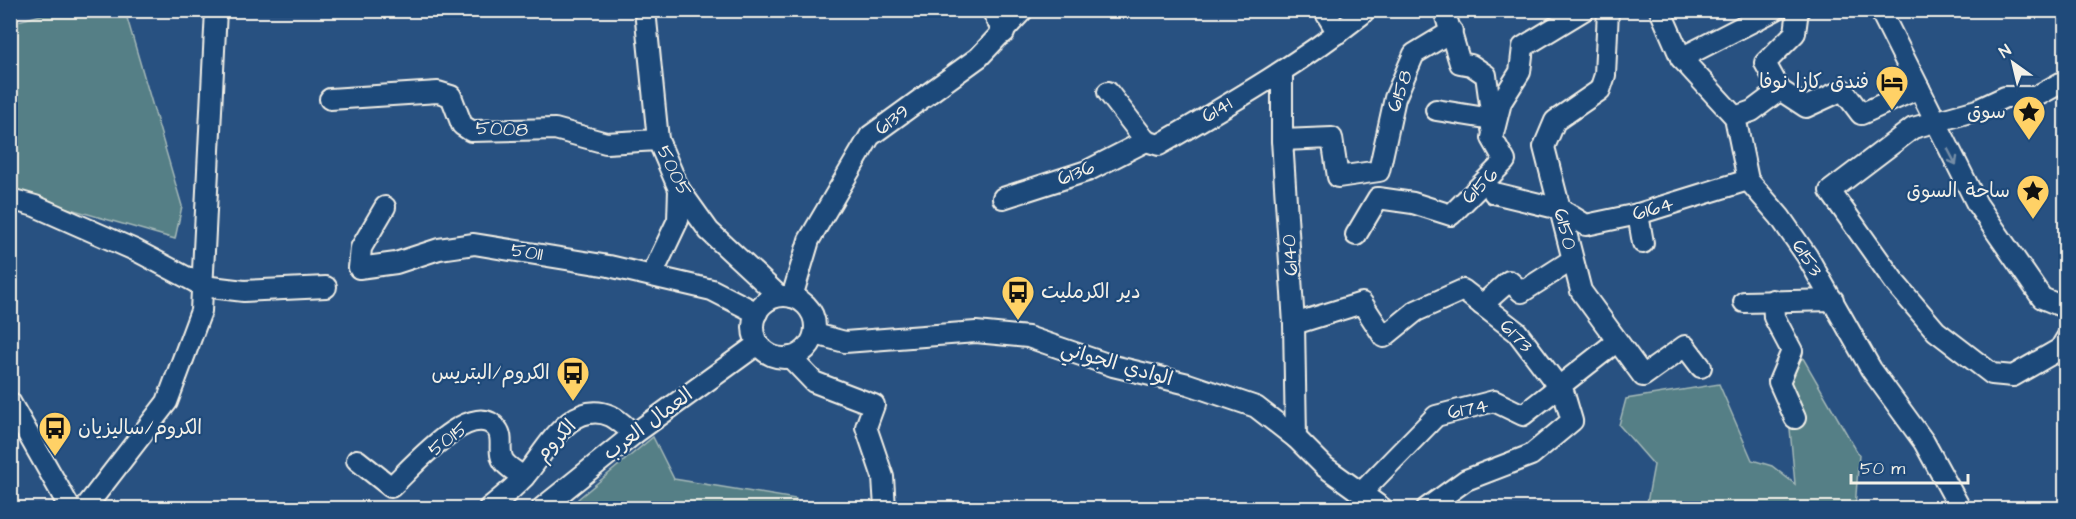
<svg xmlns="http://www.w3.org/2000/svg" width="2076" height="519" viewBox="0 0 2076 519" font-family="'Architects Daughter','Playpen Sans Arabic',sans-serif">
<style>
.green{fill:#557f86;stroke:#a4b8b7;stroke-width:1.5}
.lines{fill:none;stroke-linecap:round;stroke-linejoin:round}
.minor-casing{stroke:#f4f1e8;stroke-width:24}
.minor{stroke:#1f4a7a;stroke-width:20}
.oneway{stroke:#748da6}
.labels{text-anchor:middle;dominant-baseline:central;stroke-width:4.5;stroke-linejoin:round;paint-order:stroke}
.poi-label{font-size:20px;fill:#f4f1e8;stroke:#1f4a7a;text-anchor:end}
.street-label{font-size:20px;fill:#f4f1e8;stroke:#1f4a7a}
</style>
<rect width="100%" height="100%" fill="#285181"/>
<filter id="ink" filterUnits="userSpaceOnUse"><feTurbulence type="fractalNoise" baseFrequency=".0167" numOctaves="2"/><feDisplacementMap in="SourceGraphic" scale="12" xChannelSelector="R" yChannelSelector="G"/><feConvolveMatrix kernelMatrix="1 2 1 2 8 2 1 2 1" color-interpolation-filters="sRGB"/></filter>
<g filter="url(#ink)">
<!-- green -->
<g class="green">
<path d="M 57,11 L 125,11 L 182,206 L 175,239 L 11,192 L 10,23 Z"/>
<path d="M 1803,358 L 1859,455 L 1855,508 L 1646,508 L 1654,465 L 1619,425 L 1626,399 L 1719,384 L 1752,460 L 1772,466 L 1795,484 L 1785,373 Z"/>
<path d="M 653,437 L 674,479 L 796,499 L 795,508 L 576,508 L 578,499 Z"/>
</g>
<g class="lines">
<defs>
<g id="minor">
<path d="M 645,10 L 658,140 L 679,189 L 709,231 L 779,296"/>
<path d="M 992,10 L 1004,33"/>
<path d="M 1324,10 L 1338,33"/>
<path d="M 1444,10 L 1460,63 L 1471,65 L 1486,75 L 1492,119"/>
<path d="M 1608,10 L 1605,75 L 1600,90 L 1555,121 L 1544,147 L 1581,291 L 1643,376 L 1685,346 L 1701,367"/>
<path d="M 1660,10 L 1681,58 L 1735,117 L 1748,180 L 1780,217 L 1807,256 L 1871,369 L 1924,442 L 1960,508"/>
<path d="M 1798,10 L 1795,33 L 1765,63 L 1780,90 L 1806,107 L 1843,90 L 1861,114 L 1919,88"/>
<path d="M 1880,10 L 1977,204 L 2042,298 L 2066,308"/>
<path d="M 1681,58 L 1775,10"/>
<path d="M 1282,72 L 1282,140 L 1294,324 L 1296,438"/>
<path d="M 2066,80 L 2035,97 L 2005,97 L 1977,110 L 1913,128 L 1830,191 L 1896,284 L 1936,331 L 1992,374 L 2013,376 L 2060,349 L 2066,339"/>
<path d="M 1108,92 L 1146,141 L 1159,145 C 1229,104 1299,64 1362,14 L 1361,10"/>
<path d="M 330,99 L 438,92 L 451,96 L 462,125 L 471,131 L 555,129 L 606,143 L 658,140"/>
<path d="M 1436,110 L 1492,119 L 1492,129"/>
<path d="M 1735,117 L 1752,111 L 1780,90"/>
<path d="M 1282,140 L 1332,138 L 1338,177 L 1379,171 L 1395,98 L 1414,54 L 1452,31"/>
<path d="M 1494,193 L 1560,209 L 1586,225 L 1638,214 L 1748,180"/>
<path d="M 1003,198 L 1087,171 L 1146,141"/>
<path d="M 10,199 L 35,206 L 137,251 L 203,286 L 244,291 L 326,287"/>
<path d="M 385,207 L 361,248 L 359,268 L 396,263 L 439,249 L 474,244 L 609,266 L 712,290 L 757,313"/>
<path d="M 1638,214 L 1643,243"/>
<path d="M 1356,235 L 1378,198 L 1413,203 L 1451,215 L 1505,161 L 1492,138 L 1501,102 L 1520,72 L 1523,47 L 1584,10"/>
<path d="M 652,275 L 678,220 L 679,189"/>
<circle cx="784" cy="327" r="31"/>
<path d="M 792,297 L 809,240 L 870,136 L 979,57 L 1023,10"/>
<path d="M 1773,300 L 1774,317 L 1792,351 L 1779,382 L 1795,418"/>
<path d="M 1744,302 L 1833,300"/>
<path d="M 1482,305 L 1509,281 L 1522,292 L 1572,260"/>
<path d="M 1294,324 L 1362,303 L 1384,337 L 1416,311 L 1463,290 L 1517,332 L 1564,394 L 1572,421 L 1531,455 L 1466,480 L 1427,508"/>
<path d="M 815,334 L 845,342 L 976,332 L 1028,337 L 1113,366 L 1188,384 L 1256,407 L 1296,438 L 1325,467 L 1382,508"/>
<path d="M 790,357 L 814,382 L 874,405 L 866,427 L 883,477 L 885,508"/>
<path d="M 10,402 L 70,508"/>
<path d="M 357,460 L 391,487 C 410,470 472,396 497,429 C 505,439 496,453 505,463 C 510,469 518,473 524,477"/>
<path d="M 1361,493 L 1436,416 L 1494,401 L 1523,415 L 1616,342"/>
<path d="M 85,508 L 167,402 L 201,311 L 216,10"/>
<path d="M 489,508 C 500,499 513,489 524,477 C 546,452 570,398 611,416 C 619,420 627,428 634,434"/>
<path d="M 542,508 L 634,434 L 758,344"/>
</g>
</defs>
<!-- minor casing -->
<use href="#minor" class="minor-casing"/>
<!-- minor -->
<use href="#minor" class="minor"/>
</g>
<!-- one-way arrows -->
<defs><path id="oneway-shaft" d="M-6 0H5M1.5-3L5.5 0L1.5 3" fill="none" stroke-width="1.6" stroke-linecap="round" stroke-linejoin="round" transform="scale(1.5)"/></defs>
<use class="oneway" href="#oneway-shaft" transform="translate(1952 157) rotate(62)"/>
</g>
<!-- icons -->
<defs>
<symbol id="hotel-pin" viewBox="-11 -11 22 30"><path d="M0 17L-7.5 6A9.5 9.5 0 1 1 7.5 6Z" fill="#ffd166" stroke="#1f4a7a"/><path d="M-6-4.5h1.5V1H6V5H4.5V3h-9V5H-6ZM-4 0a1.8 1.8 0 1 1 3.6 0ZM.5 0V-2.5h3Q6-2.5 6 0Z" fill="#111"/></symbol>
<symbol id="sight-pin" viewBox="-11 -11 22 30"><path d="M0 17L-7.5 6A9.5 9.5 0 1 1 7.5 6Z" fill="#ffd166" stroke="#1f4a7a"/><path d="M0-6L1.8-2.2L6-1.7L2.9 1.2L3.7 5.4L0 3.3L-3.7 5.4L-2.9 1.2L-6-1.7L-1.8-2.2Z" fill="#111"/></symbol>
<symbol id="bus-pin" viewBox="-11 -11 22 30"><path d="M0 17L-7.5 6A9.5 9.5 0 1 1 7.5 6Z" fill="#ffd166" stroke="#1f4a7a"/><path d="M-5-6H5V4H4V6H2V4H-2V6H-4V4H-5ZM-3.5-4V0h7V-4ZM-3.5 1.2v1.5H-2V1.2ZM2 1.2v1.5H3.5V1.2Z" fill="#111"/></symbol>
</defs>
<g fill-rule="evenodd">
<use href="#hotel-pin" x="1873" y="63" width="38" height="52"/>
<use href="#sight-pin" x="2010" y="93" width="38" height="52"/>
<use href="#sight-pin" x="2014" y="172" width="38" height="52"/>
<use href="#bus-pin" x="999" y="273" width="38" height="52"/>
<use href="#bus-pin" x="554" y="354" width="38" height="52"/>
<use href="#bus-pin" x="36" y="409" width="38" height="52"/>
</g>
<g class="labels">
<!-- poi labels -->
<g class="poi-label">
<text x="1869" y="82">فندق كازا نوفا</text>
<text x="2006" y="112">سوق</text>
<text x="2010" y="191">ساحة السوق</text>
<text x="1041" y="292" text-anchor="start">دير الكرمليت</text>
<text x="550" y="373">الكروم/البتريس</text>
<text x="78" y="428" text-anchor="start">الكروم/ساليزيان</text>
</g>
<!-- street labels -->
<g class="street-label">
<text transform="translate(1400 91) rotate(-71)">6158</text>
<text transform="translate(1217 110) rotate(-31)">6141</text>
<text transform="translate(892 120) rotate(-37)">6139</text>
<text transform="translate(502 129) rotate(2)">5008</text>
<text transform="translate(674 171) rotate(64)">5005</text>
<text transform="translate(1076 173) rotate(-21)">6136</text>
<text transform="translate(1480 186) rotate(-45)">6156</text>
<text transform="translate(1653 209) rotate(-16)">6164</text>
<text transform="translate(1565 229) rotate(76)">6150</text>
<text transform="translate(527 252) rotate(9)">5011</text>
<text transform="translate(1290 255) rotate(-94)">6140</text>
<text transform="translate(1807 258) rotate(58)">6153</text>
<text transform="translate(1516 336) rotate(46)">6173</text>
<text transform="translate(1117 364) rotate(16)">الوادي الجواني</text>
<text transform="translate(1468 409) rotate(-11)">6174</text>
<text transform="translate(648 424) rotate(-37)">العمال العرب</text>
<text transform="translate(448 439) rotate(-37)">5015</text>
<text transform="translate(556 440) rotate(-46)">الكروم</text>
</g>
</g>
<!-- margin -->
<rect width="2076" height="519" fill="none" stroke="#1f4a7a" stroke-width="36"/>
<rect x="18" y="18" width="2040" height="483" fill="none" stroke="#f4f1e8" stroke-width="2" filter="url(#ink)"/>
<!-- north arrow -->
<g transform="translate(2013 63) rotate(326)" stroke="#1f4a7a" stroke-width="4.5" paint-order="stroke">
<path d="M0-4.5L10 22L0 15L-10 22Z" fill="#f4f1e8"/>
<text y="-9" font-size="16" font-weight="bold" text-anchor="middle" fill="#f4f1e8">N</text>
</g>
<!-- scale -->
<path d="M1851 474v9h117v-9" fill="none" stroke="#f4f1e8" stroke-width="3"/>
<text x="1860" y="474" font-size="18" fill="#f4f1e8" stroke="#1f4a7a" stroke-width="4.5" paint-order="stroke">50 m</text>
</svg>
